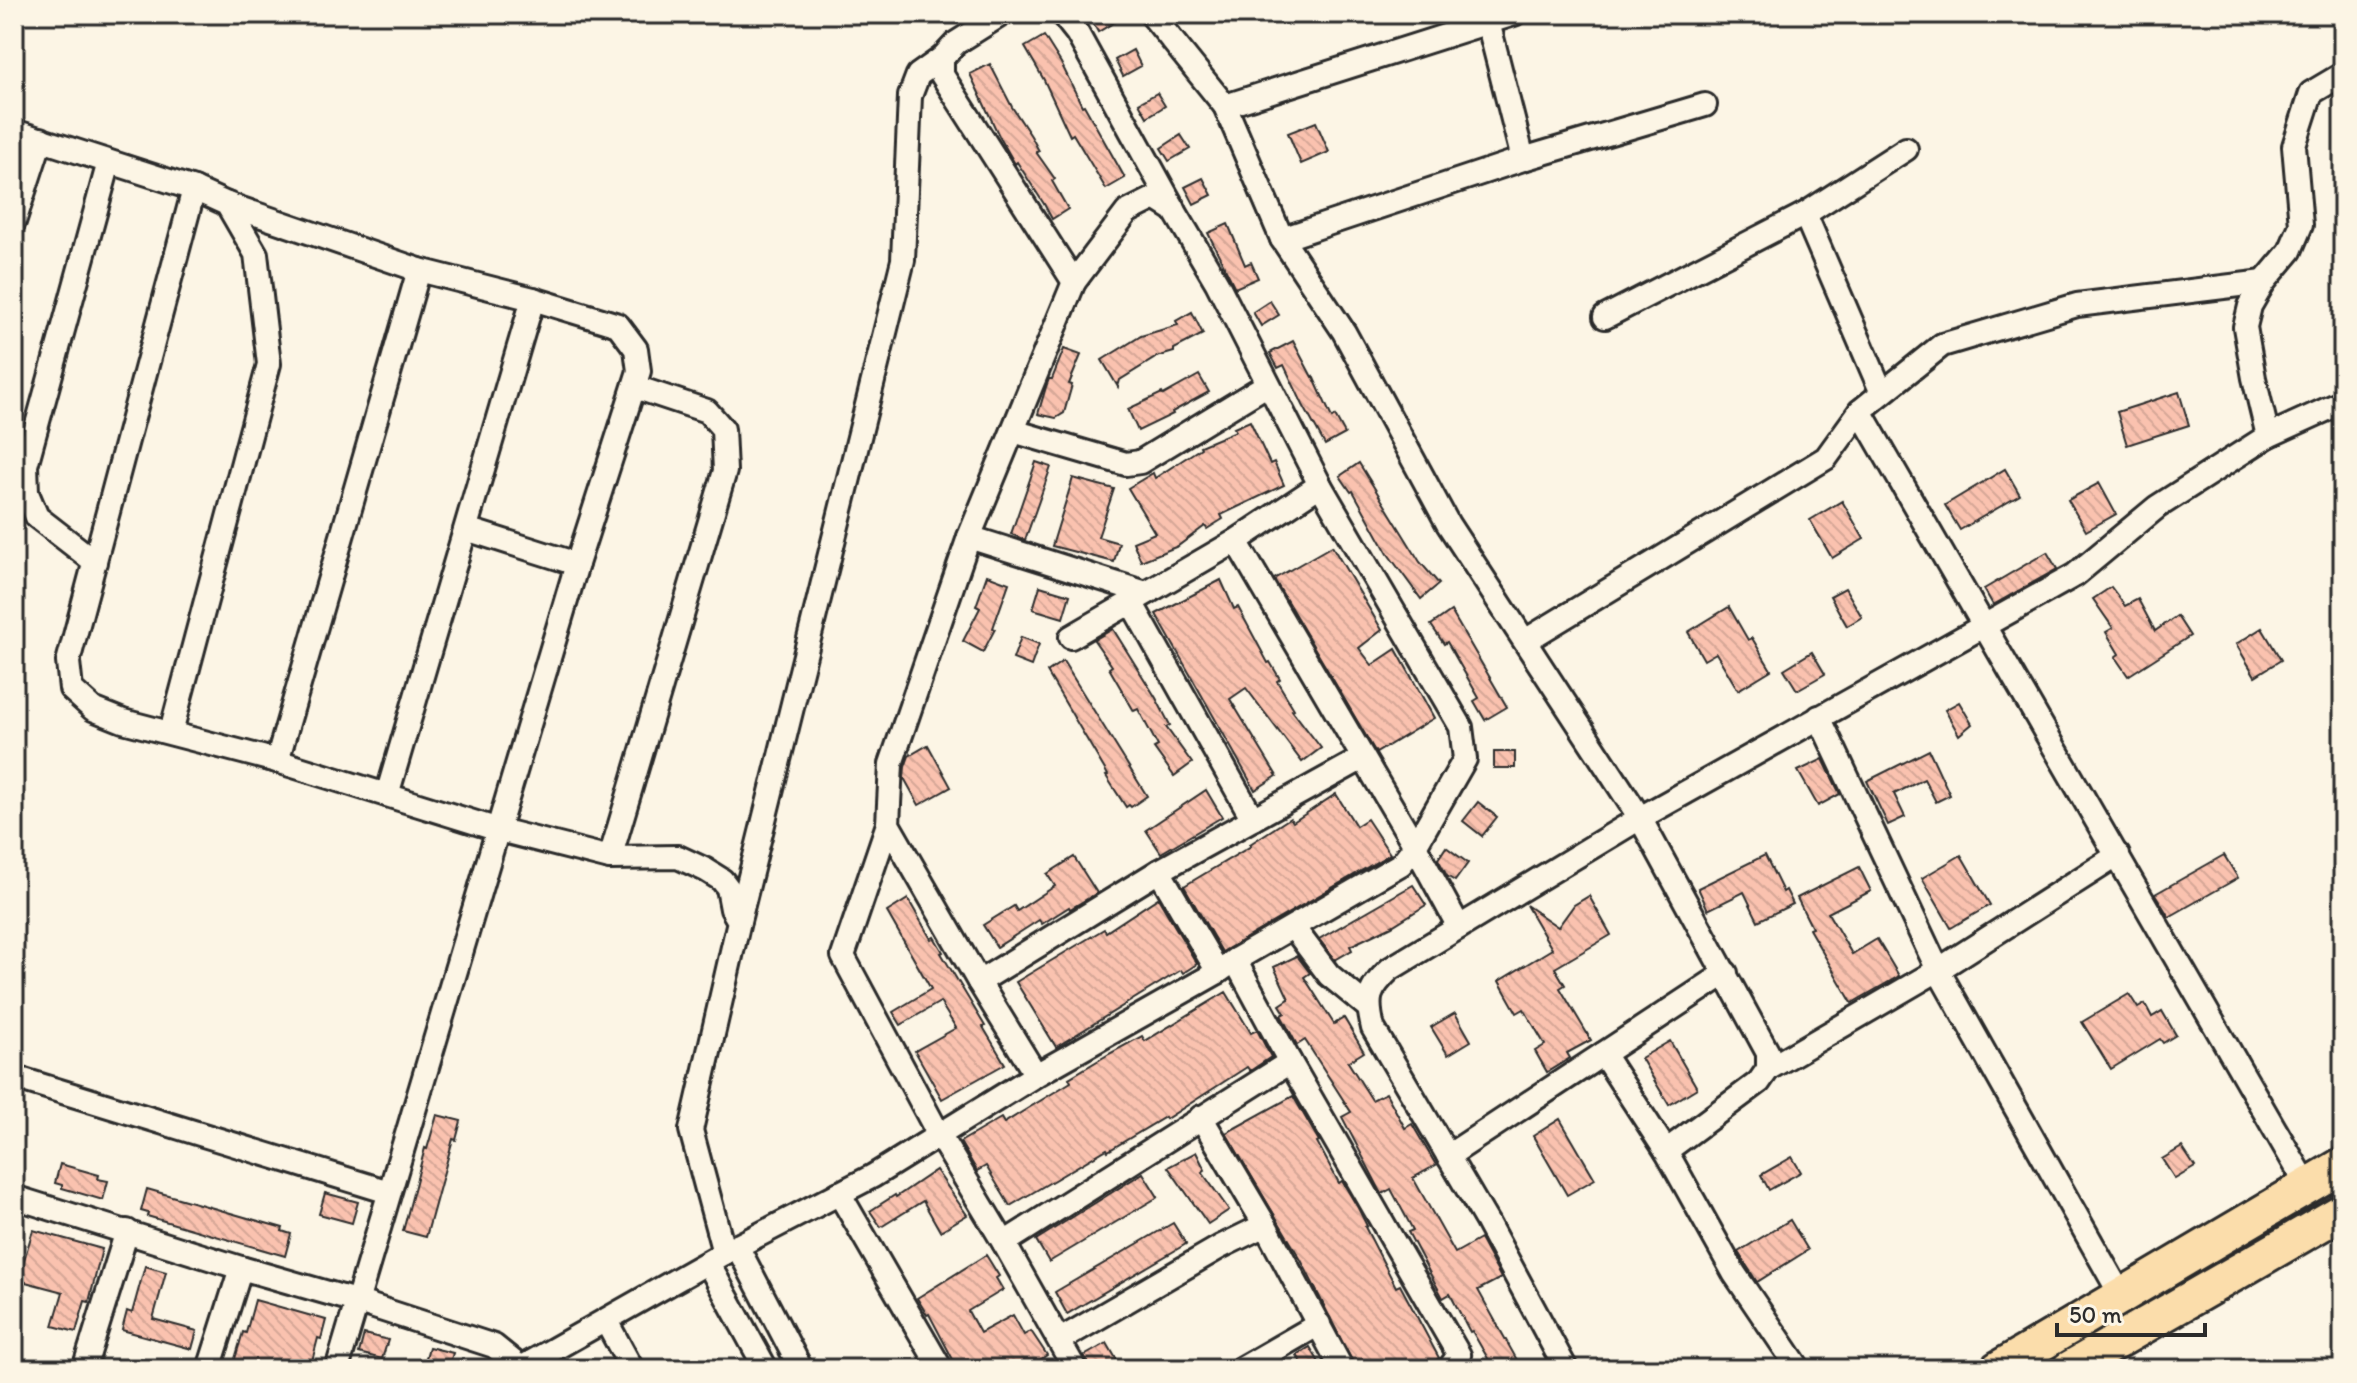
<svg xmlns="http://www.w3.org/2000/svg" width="2357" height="1383" viewBox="0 0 2357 1383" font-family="Itim,sans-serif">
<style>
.building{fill:url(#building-back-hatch);stroke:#2b2b2b;stroke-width:2}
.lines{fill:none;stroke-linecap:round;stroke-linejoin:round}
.street-casing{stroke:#2b2b2b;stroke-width:28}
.primary-casing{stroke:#2b2b2b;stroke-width:40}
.street{stroke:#fcf5e5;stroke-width:22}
.primary{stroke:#fbddab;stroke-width:34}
</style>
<defs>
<pattern id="building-back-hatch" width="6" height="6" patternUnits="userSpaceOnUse" patternTransform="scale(2)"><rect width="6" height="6" fill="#fac2af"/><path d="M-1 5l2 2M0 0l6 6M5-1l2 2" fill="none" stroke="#d6a797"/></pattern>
</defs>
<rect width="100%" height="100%" fill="#fcf5e5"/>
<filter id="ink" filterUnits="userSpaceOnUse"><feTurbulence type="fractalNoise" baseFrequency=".0125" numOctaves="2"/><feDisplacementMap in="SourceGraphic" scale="16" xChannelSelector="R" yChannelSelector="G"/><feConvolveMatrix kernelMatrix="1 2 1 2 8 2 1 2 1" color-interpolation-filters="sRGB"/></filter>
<g filter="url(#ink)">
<!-- building -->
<g class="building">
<path d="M 1088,14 L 1128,14 L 1098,32 Z"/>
<path d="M 1044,36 L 1061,63 L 1082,106 L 1084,105 L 1125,178 L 1106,189 L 1073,134 L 1070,136 L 1044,80 L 1025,47 Z"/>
<path d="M 1133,50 L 1141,66 L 1123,76 L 1115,60 Z"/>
<path d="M 990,64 L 1012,107 L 1031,136 L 1039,151 L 1036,152 L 1055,179 L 1052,181 L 1068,209 L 1052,219 L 1044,204 L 1017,162 L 1015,164 L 999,136 L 970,74 Z"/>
<path d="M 1157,93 L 1165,106 L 1147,117 L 1139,103 Z"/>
<path d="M 1316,122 L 1329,152 L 1301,164 L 1288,133 Z"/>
<path d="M 1181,135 L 1190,149 L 1169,161 L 1161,148 Z"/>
<path d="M 1203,178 L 1212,195 L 1194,204 L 1185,187 Z"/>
<path d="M 1228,224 L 1245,265 L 1251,262 L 1258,278 L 1235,288 L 1208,233 Z"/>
<path d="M 1270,301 L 1279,315 L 1261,326 L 1253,312 Z"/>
<path d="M 1192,312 L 1203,334 L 1174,349 L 1174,352 L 1157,357 L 1120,380 L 1118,387 L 1102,360 L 1141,336 L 1178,325 L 1176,321 Z"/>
<path d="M 1293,341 L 1312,377 L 1313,376 L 1332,418 L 1335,416 L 1345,434 L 1325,445 L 1303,405 L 1284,365 L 1278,368 L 1270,353 Z"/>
<path d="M 1064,349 L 1081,355 L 1069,384 L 1072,385 L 1064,413 L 1056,418 L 1038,414 L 1046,387 L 1049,379 L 1052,379 Z"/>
<path d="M 1199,375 L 1209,392 L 1172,412 L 1173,414 L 1138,431 L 1128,409 L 1162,393 L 1163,395 Z"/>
<path d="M 2179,392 L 2189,425 L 2127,445 L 2117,412 Z"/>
<path d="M 1250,421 L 1270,464 L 1274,462 L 1284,485 L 1221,515 L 1223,519 L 1207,529 L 1205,526 L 1178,546 L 1141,561 L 1133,542 L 1155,533 L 1128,488 L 1153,473 L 1155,478 L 1201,448 L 1200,446 L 1236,431 L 1234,428 Z"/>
<path d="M 1036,462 L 1051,467 L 1025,540 L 1011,534 Z"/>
<path d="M 1359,463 L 1420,562 L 1439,584 L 1421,599 L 1388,554 L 1353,491 L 1351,492 L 1340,476 Z"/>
<path d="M 2005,469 L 2020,495 L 1960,530 L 1945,505 Z"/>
<path d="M 1073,478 L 1114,489 L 1098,537 L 1119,543 L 1114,562 L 1052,546 Z"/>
<path d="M 2099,483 L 2116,514 L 2086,531 L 2068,500 Z"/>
<path d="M 1842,501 L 1864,539 L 1832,558 L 1810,520 Z"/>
<path d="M 1332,546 L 1382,630 L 1359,648 L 1372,665 L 1396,649 L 1434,718 L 1376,753 L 1274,579 Z"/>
<path d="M 2047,552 L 2057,569 L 1993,605 L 1984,589 Z"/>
<path d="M 987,575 L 1009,583 L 993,628 L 995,629 L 983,652 L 963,641 L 980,608 L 976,606 Z"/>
<path d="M 1221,580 L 1234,609 L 1238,607 L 1268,663 L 1270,662 L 1280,679 L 1277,681 L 1294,709 L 1292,710 L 1321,748 L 1302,762 L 1246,688 L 1230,699 L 1277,776 L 1255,790 L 1156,614 Z"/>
<path d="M 1040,586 L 1070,595 L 1063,618 L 1033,609 Z"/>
<path d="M 2111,587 L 2125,606 L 2138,599 L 2155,631 L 2177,616 L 2190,636 L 2128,676 L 2115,657 L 2119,654 L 2106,632 L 2113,628 L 2093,599 Z"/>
<path d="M 1845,588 L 1862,617 L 1847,626 L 1830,596 Z"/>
<path d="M 1729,607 L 1748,640 L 1752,638 L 1771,670 L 1738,690 L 1716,653 L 1704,660 L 1688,632 Z"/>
<path d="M 1451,611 L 1507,707 L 1485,720 L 1474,701 L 1479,698 L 1447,642 L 1444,644 L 1431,625 Z"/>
<path d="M 2262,628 L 2281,660 L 2255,676 L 2236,644 Z"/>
<path d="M 1113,629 L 1156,698 L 1170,725 L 1166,727 L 1192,763 L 1174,776 L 1154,748 L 1158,746 L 1138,709 L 1134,711 L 1109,668 L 1112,666 L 1094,640 Z"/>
<path d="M 1021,637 L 1039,644 L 1031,666 L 1013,659 Z"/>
<path d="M 1812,652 L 1825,674 L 1797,690 L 1784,669 Z"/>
<path d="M 1063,661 L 1147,796 L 1131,807 L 1129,805 L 1126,807 L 1106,776 L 1108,775 L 1047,672 Z"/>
<path d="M 1959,702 L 1972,724 L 1959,735 L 1945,710 Z"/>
<path d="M 928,745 L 951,787 L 919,805 L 904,778 L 905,767 L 909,756 Z"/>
<path d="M 1929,750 L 1950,795 L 1936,802 L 1924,779 L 1894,794 L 1905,817 L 1888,825 L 1867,781 Z"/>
<rect x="1494" y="752" width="21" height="16"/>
<path d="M 1823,759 L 1840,794 L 1818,806 L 1798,771 Z"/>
<path d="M 1206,790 L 1222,817 L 1161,853 L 1146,830 Z"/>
<path d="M 1336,794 L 1356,826 L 1367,819 L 1390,854 L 1222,952 L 1184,886 L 1251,846 L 1250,844 L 1290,818 L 1293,822 Z"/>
<path d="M 1478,802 L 1497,817 L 1482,836 L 1463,821 Z"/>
<path d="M 1446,847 L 1468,863 L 1455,881 L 1447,876 L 1438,859 Z"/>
<path d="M 1765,855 L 1783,892 L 1786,890 L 1793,904 L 1758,921 L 1744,892 L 1708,910 L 1698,888 Z"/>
<path d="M 1961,855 L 1990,905 L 1951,928 L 1922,878 Z"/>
<path d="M 2224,855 L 2238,878 L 2169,917 L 2155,894 Z"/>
<path d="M 1074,857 L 1097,893 L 1070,909 L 1069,907 L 1042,924 L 1039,920 L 997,947 L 983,925 L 1014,906 L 1017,911 L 1055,886 L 1047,874 Z"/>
<path d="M 1859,867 L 1871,891 L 1828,913 L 1852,954 L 1877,939 L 1899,976 L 1852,1003 L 1809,929 L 1812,928 L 1797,898 Z"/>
<path d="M 1413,885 L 1426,905 L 1392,926 L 1350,946 L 1352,950 L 1335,960 L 1319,939 Z"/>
<path d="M 1589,896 L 1611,935 L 1555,968 L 1565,985 L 1560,988 L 1591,1040 L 1567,1053 L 1570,1058 L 1547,1072 L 1535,1051 L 1545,1045 L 1524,1009 L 1517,1013 L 1499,981 L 1552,949 L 1526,905 L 1558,927 L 1574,905 Z"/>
<path d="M 1158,898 L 1197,964 L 1183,973 L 1181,970 L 1056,1047 L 1016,982 L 1104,929 L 1106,932 Z"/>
<path d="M 908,899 L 931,939 L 934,937 L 943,952 L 941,953 L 985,1026 L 983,1027 L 1005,1064 L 942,1099 L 915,1051 L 956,1028 L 940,1002 L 901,1025 L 893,1012 L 931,989 L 887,912 Z"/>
<path d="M 1297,956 L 1310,973 L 1304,977 L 1334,1024 L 1344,1018 L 1364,1052 L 1348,1062 L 1372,1100 L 1386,1093 L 1405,1128 L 1412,1124 L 1436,1165 L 1413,1178 L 1455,1253 L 1480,1239 L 1501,1278 L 1478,1290 L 1517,1360 L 1501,1369 L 1494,1369 L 1472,1331 L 1470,1332 L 1450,1294 L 1443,1298 L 1408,1232 L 1413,1230 L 1391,1189 L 1382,1194 L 1342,1117 L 1351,1112 L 1305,1040 L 1297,1045 L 1281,1015 L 1285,1013 L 1280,1005 L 1289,999 L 1274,967 Z"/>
<path d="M 1226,992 L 1251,1033 L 1257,1030 L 1271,1057 L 1250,1071 L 1247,1067 L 1166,1119 L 1165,1117 L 1108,1151 L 1107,1149 L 1010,1206 L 986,1166 L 977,1171 L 960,1142 L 1001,1118 L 1004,1123 L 1071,1082 L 1069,1078 L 1109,1054 L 1142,1036 L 1145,1041 Z"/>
<path d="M 2129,994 L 2138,1008 L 2145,1004 L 2152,1017 L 2162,1011 L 2176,1035 L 2163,1043 L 2160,1039 L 2111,1069 L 2082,1022 Z"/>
<path d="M 1455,1013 L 1471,1041 L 1448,1055 L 1431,1027 Z"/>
<path d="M 1670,1041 L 1697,1088 L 1669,1105 L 1641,1058 Z"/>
<path d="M 1293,1096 L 1319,1141 L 1317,1142 L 1339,1183 L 1342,1181 L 1358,1208 L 1367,1226 L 1365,1227 L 1396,1287 L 1400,1285 L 1439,1358 L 1423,1369 L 1356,1369 L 1301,1260 L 1226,1133 Z"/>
<path d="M 437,1115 L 461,1121 L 456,1140 L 453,1139 L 426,1237 L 403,1231 L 425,1148 L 427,1149 Z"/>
<path d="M 1560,1119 L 1595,1179 L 1567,1195 L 1533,1136 Z"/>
<path d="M 2182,1147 L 2195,1167 L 2175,1179 L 2162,1159 Z"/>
<path d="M 1196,1152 L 1205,1170 L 1202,1172 L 1229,1210 L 1208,1224 L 1168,1167 Z"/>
<path d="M 1792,1157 L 1801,1172 L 1769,1190 L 1761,1175 Z"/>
<path d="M 60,1164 L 99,1175 L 98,1179 L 108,1181 L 103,1200 L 62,1188 L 62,1185 L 55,1183 Z"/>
<path d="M 936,1170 L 967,1215 L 940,1231 L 923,1201 L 881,1227 L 870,1211 L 895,1195 L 896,1197 Z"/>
<path d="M 1143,1173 L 1158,1197 L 1049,1262 L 1036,1240 Z"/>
<path d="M 147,1189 L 283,1228 L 282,1231 L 291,1234 L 285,1256 L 147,1216 L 148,1213 L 141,1211 Z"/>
<path d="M 325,1193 L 358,1202 L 352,1223 L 319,1214 Z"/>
<path d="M 1790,1220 L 1808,1250 L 1757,1282 L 1738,1252 Z"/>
<path d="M 1173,1223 L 1186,1244 L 1067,1314 L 1055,1292 Z"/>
<path d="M 33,1230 L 102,1249 L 89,1302 L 85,1301 L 76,1332 L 53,1326 L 63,1292 L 18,1280 Z"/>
<path d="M 986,1255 L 999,1276 L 996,1278 L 1003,1290 L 968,1311 L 980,1333 L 1013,1315 L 1024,1335 L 1031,1331 L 1047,1355 L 1027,1369 L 958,1369 L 929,1314 L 927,1315 L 917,1298 Z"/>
<path d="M 145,1266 L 166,1272 L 153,1319 L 197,1331 L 192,1349 L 122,1330 L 127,1311 L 132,1313 Z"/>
<path d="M 255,1300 L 326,1320 L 321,1339 L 318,1338 L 310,1369 L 232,1369 L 243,1332 L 246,1333 Z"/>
<path d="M 364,1334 L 388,1340 L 382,1359 L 359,1353 Z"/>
<path d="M 1107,1343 L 1122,1369 L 1092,1369 L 1084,1356 Z"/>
<path d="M 429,1347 L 453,1353 L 448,1369 L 424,1365 Z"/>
<path d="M 1310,1347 L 1323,1369 L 1305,1369 L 1297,1355 Z"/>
</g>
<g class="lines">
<defs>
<g id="street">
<path d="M 1002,14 L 956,43 L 942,58 L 942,75 L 1074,282"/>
<path d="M 1062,14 L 1077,33 L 1174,209"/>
<path d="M 1151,14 L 1225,106 L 1282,239 L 1344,332 L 1448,524 L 1640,818 L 1768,1053 L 1768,1069 L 1759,1082 L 1666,1151 L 1734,1273 L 1799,1369"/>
<path d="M 1486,14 L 1523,159"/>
<path d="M 1225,106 L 1514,14"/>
<path d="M 14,131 L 194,189 L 227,204 L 256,254 L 269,364 L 171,732"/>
<path d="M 194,189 L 68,662 L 71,689 L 93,709 L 123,721 L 277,761 L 499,830 L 610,858 L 678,857 L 706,870 L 722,880 L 728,888 L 732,909 L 739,921 L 691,1130 L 724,1253 L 519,1369"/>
<path d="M 227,204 L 419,270 L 533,299 L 618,325 L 636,349 L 639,371 L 577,564 L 337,1369"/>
<path d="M 1805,214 L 1882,393"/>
<path d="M 14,222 L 41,139"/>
<path d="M 1282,239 L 1523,159 L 1705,105"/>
<path d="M 1605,317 L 1805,214 L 1906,149"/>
<path d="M 1860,411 L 2307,1185"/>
<path d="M 1013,431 L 1126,464 L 1140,462 L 1268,384"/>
<path d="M 2268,436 L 2254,378 L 2245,327 L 2250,306 L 2264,282 L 2290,251 L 2301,225 L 2294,146 L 2311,93 L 2343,74"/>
<path d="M 466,529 L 577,564"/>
<path d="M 969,537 L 1146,593"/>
<path d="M 1236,541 L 1415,846 L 1459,927"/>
<path d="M 95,562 L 37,517 L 27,493 L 26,465 L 109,162"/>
<path d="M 1131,602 L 1253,819"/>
<path d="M 1071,637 L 1236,541 L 1320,485"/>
<path d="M 1525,641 L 1826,458 L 1860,411 L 1942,345 L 2077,305 L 2264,282"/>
<path d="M 1819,717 L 1938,970 L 2122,1297"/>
<path d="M 277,761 L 419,270"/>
<path d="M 387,795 L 533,299"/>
<path d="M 888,824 L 843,956 L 939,1135 L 1004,1243 L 1075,1369"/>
<path d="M 610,858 L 725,471 L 723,429 L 707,411 L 635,387"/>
<path d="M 1159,871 L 1218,972"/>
<path d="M 739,921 L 903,260 L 910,96 L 918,75 L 942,58"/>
<path d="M 1293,927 L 1329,975 L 1368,1007"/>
<path d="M 1235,960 L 1290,1062 L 1459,1355 L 1449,1369"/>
<path d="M 979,982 L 1159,871 L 1363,758"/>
<path d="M 1603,1054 L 1666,1151"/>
<path d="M 1768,1069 L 1938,970 L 2118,855"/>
<path d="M 14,1077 L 389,1192"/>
<path d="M 1201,1117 L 1265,1225 L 1342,1369"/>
<path d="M 1448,1156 L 1726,973"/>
<path d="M 839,1193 L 941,1369"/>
<path d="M 14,1197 L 241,1268 L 356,1301 L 494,1346 L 520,1367"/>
<path d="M 1004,1243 L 1290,1062"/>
<path d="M 737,1246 L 801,1369"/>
<path d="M 724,1253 L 873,1176 L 1036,1075 L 1218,972 L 1235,960 L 1401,864 L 1415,846 L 1465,759 L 1461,727 L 1320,485 L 1217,283 L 1174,210 L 1155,198 L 1127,212 L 1074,282 L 969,537 L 891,764 L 888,824 L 979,982 L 1036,1075"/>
<path d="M 708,1263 L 766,1369"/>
<path d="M 606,1321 L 632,1369"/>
<path d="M 1060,1340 L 1220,1247 L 1265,1225"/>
<path d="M 84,1369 L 127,1231"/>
<path d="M 209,1369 L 241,1268"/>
<path d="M 1241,1369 L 1319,1324"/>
<path d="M 1566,1369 L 1487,1222 L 1373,1028 C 1366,998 1368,990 1390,969 L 1640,818 L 2075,575 L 2157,507 L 2268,436 L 2343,402"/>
</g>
<g id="primary">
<path d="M 1998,1369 L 2343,1165"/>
<path d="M 2069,1369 L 2343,1211"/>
</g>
</defs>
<!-- street casing -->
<use href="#street" class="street-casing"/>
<!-- primary casing -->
<use href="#primary" class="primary-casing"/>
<!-- street -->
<use href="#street" class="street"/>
<!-- primary -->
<use href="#primary" class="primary"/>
</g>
</g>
<!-- margin -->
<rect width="2357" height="1383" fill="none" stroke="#fcf5e5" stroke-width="48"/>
<rect x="24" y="24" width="2309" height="1335" fill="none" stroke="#2b2b2b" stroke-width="3" filter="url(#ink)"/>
<!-- scale -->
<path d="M2057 1323v12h148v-12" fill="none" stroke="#2b2b2b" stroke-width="4"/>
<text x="2069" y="1323" font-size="24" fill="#2b2b2b" stroke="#fcf5e5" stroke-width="6" paint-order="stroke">50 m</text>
</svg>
